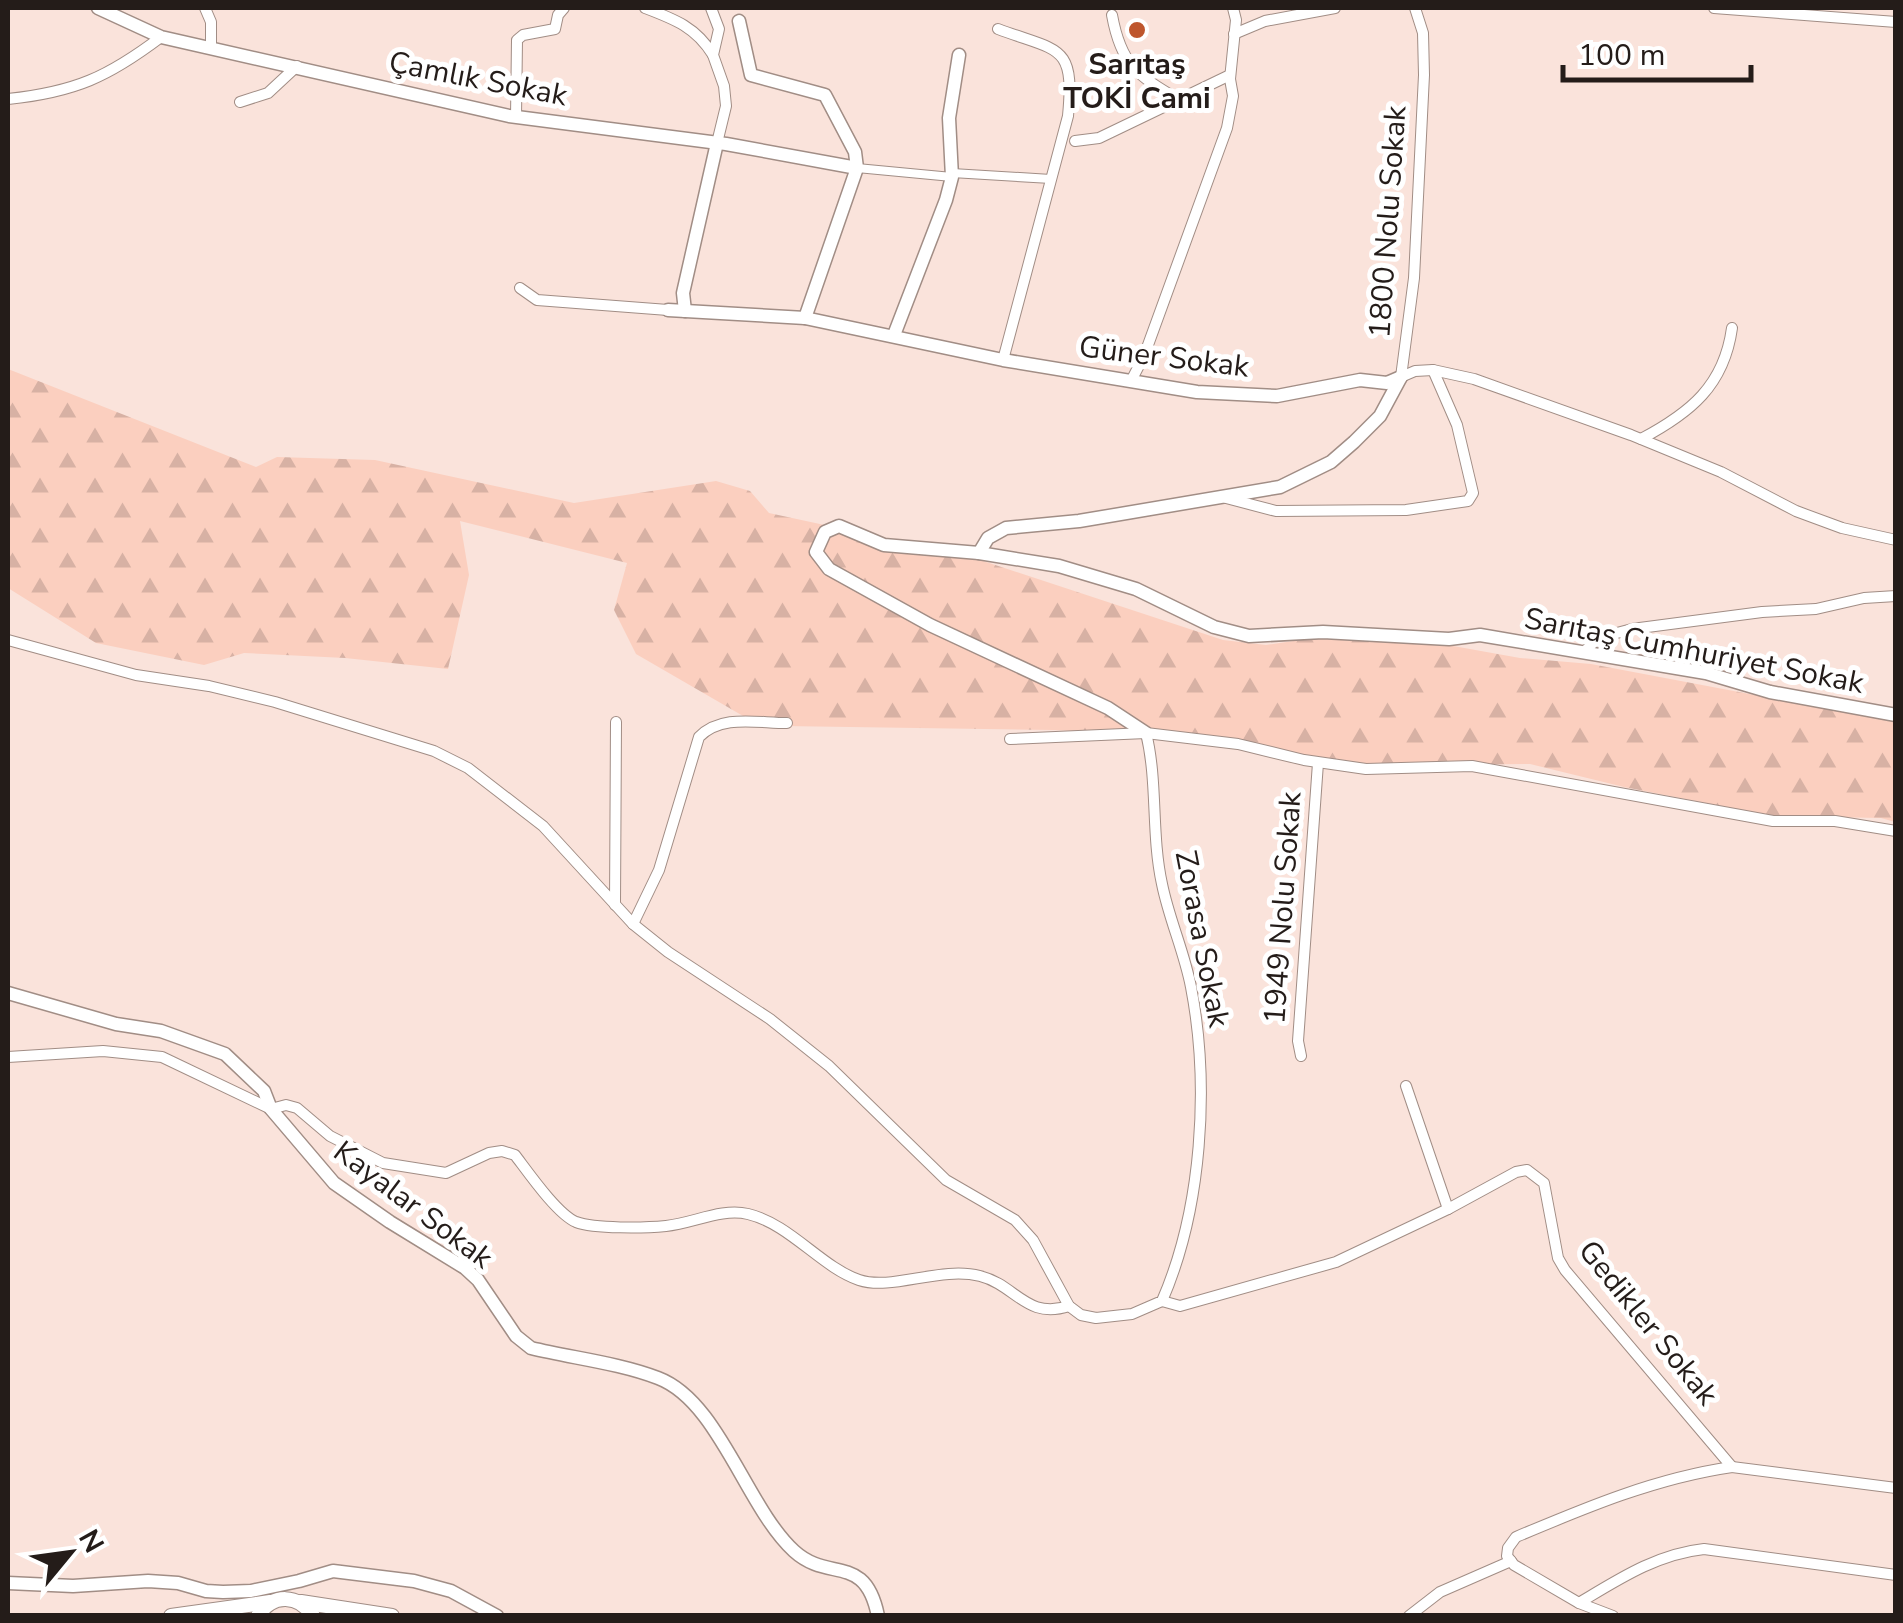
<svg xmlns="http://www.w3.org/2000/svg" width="1903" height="1623" viewBox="0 0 1903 1623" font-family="'Nunito Sans',sans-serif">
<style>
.forest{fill:url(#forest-firs)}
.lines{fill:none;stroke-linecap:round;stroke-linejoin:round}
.pedestrian-casing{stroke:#a18d85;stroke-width:10}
.minor-casing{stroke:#a18d85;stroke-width:12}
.tertiary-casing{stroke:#a18d85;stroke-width:15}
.secondary-casing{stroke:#a18d85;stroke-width:16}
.pedestrian{stroke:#fff;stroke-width:8}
.minor{stroke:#fff;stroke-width:10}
.tertiary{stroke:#fff;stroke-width:12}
.secondary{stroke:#fff;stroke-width:14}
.poi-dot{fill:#be562d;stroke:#fff;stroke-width:4}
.labels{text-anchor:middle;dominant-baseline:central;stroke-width:10;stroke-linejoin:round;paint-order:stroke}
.poi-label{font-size:30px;font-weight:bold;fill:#241c19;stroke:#fff}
.street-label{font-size:30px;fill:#241c19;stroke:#fff}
</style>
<defs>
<pattern id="forest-firs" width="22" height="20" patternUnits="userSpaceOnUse" patternTransform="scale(2.5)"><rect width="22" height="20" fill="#fbcfbf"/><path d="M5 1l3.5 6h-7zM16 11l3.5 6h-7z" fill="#d7b1a4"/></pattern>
</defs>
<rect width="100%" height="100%" fill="#fae3db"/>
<!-- forest -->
<path class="forest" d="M 8,369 L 256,467 L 277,457 L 375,460 L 574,503 L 716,481 L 750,491 L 769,513 L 968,556 L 1223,640 L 1266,645 L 1333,635 L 1403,637 L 1520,658 L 1591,664 L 1781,700 L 1895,714 L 1895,822 L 1881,818 L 1772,816 L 1624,787 L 1530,764 L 1337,766 L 1182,737 L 1054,730 L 782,726 L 750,720 L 636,654 L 614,610 L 627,563 L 460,521 L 469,575 L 448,669 L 345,658 L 244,653 L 204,665 L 96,643 L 8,588 Z"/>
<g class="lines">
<defs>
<g id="pedestrian">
<path d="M 857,168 L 952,177"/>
<path d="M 952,173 L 1051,179"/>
</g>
<g id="minor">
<path d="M 205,8 L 211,22 L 211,46"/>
<path d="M 645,8 C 674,19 696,27 713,55"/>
<path d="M 711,8 L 719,29 L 713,55 L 724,86 L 726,106 L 717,143"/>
<path d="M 1714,8 L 1896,22"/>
<path d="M 1112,15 C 1121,65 1137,75 1179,100"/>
<path d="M 998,29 C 1059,52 1075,43 1068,116 L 1003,360"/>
<path d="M 1234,34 L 1265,21 L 1335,8"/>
<path d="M 8,99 C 75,92 108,77 161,37"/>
<path d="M 240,102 L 268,93 L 297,66"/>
<path d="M 516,117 L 517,40 L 523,35 L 555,29 L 558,15 L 564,8"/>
<path d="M 1075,141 L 1099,138 L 1230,75"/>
<path d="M 520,288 L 537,300 L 668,310"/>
<path d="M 1401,377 L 1415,371 L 1433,370 L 1474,379 L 1631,435 L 1721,472 L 1796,511 L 1842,528 L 1896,540"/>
<path d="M 1401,377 L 1414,278 L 1424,75 L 1423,33 L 1415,8"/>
<path d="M 1131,381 L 1144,356 L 1227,128 L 1233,96 L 1230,79 L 1236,20 L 1233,8"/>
<path d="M 1641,439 C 1690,413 1724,386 1732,328"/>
<path d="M 1226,498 L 1276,511 L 1406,510 L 1468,501 L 1473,493 L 1457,425 L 1433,370"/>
<path d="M 8,640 L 136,675 L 209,686 L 275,702 L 434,751 L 468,768 L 543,826 L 633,924 L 668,952 L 770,1019 L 829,1066 L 946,1180 L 1015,1220 L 1033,1240 L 1069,1306 L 1081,1315 L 1096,1318 L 1132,1314 L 1162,1301 C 1202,1209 1210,1086 1191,987 C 1184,951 1169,919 1162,884 C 1151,834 1158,782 1146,733"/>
<path d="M 1583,653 L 1598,638 L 1632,629 L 1762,612 L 1816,609 L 1864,598 L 1896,596"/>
<path d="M 1010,739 L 1146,733 L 1238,744 L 1304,760 L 1366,769 L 1472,766 L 1773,821 L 1835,821 L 1896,831"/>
<path d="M 615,905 L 616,722"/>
<path d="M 633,924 L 659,870 L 699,737 C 721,714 757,723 787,723"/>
<path d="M 1301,1056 L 1298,1041 L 1318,763"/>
<path d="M 8,1057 L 103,1051 L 162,1057 L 271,1109 L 286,1105 L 297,1108 L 330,1136 L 383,1163 L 446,1173 L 489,1153 L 502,1151 L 515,1155 C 528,1172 557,1214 576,1222 C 595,1229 645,1228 666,1226 C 694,1223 721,1208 748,1214 C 790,1224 821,1267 859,1280 C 892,1291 940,1266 980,1276 C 1016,1285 1026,1320 1069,1306"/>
<path d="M 1406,1086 L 1448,1209"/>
<path d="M 1162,1301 L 1180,1306 L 1336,1262 L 1448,1209 L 1516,1172 L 1527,1170 L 1544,1183 L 1558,1258 L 1565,1270 L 1732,1467 C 1656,1478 1587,1507 1516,1537 L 1508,1548 L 1507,1556 L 1514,1565 L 1579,1603 L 1613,1616"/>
<path d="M 1732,1467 L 1896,1488"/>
<path d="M 1579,1603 C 1619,1579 1657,1554 1704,1549 L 1896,1575"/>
<path d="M 1409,1616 L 1440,1592 L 1511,1561"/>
</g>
<g id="tertiary">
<path d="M 98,8 L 161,37 L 509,116 L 726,144 L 857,168 L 805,318"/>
<path d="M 739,21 L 751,75 L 825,95 L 855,152 L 857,168"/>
<path d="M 668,310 L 805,318 L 1003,360 L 1197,392 L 1277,396 L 1360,380 L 1387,383 L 1401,377"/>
<path d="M 685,311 L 683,293 L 717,143"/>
<path d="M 894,335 L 946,200 L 952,177 L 949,118 L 959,55"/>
<path d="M 979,553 L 988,538 L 1006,528 L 1079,521 L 1280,487 L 1331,462 L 1354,442 L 1380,416 L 1401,377"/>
<path d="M 1146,733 L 1108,708 L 930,625 L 829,569 L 816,552 L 825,532 L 839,526 L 884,545 L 979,553 L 1059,566 L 1136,589 L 1214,627 L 1249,636 L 1323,632 L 1449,639 L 1480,635 L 1706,673 L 1770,692 L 1896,715"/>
<path d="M 8,993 L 116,1024 L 161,1031 L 225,1054 L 264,1091 L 271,1109 L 334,1183 L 390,1222 L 465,1268 L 478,1280 L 516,1336 L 531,1348 C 572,1358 619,1363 658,1378 C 719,1401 746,1507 794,1551 C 829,1583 865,1552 878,1616"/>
<path d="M 8,1583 L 73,1586 L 148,1581 L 178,1583 L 206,1591 L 223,1592 L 251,1591 L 299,1581 L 333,1571 L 414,1581 L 451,1591 L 497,1616"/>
</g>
<g id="secondary">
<path d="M 301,1602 L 392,1616"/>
<path d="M 171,1616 L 270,1602"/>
<path d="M 258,1616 C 272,1593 299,1594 313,1616"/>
</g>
</defs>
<!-- pedestrian casing -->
<use href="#pedestrian" class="pedestrian-casing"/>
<!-- minor casing -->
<use href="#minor" class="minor-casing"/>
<!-- tertiary casing -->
<use href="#tertiary" class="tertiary-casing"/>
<!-- secondary casing -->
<use href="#secondary" class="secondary-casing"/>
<!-- pedestrian -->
<use href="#pedestrian" class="pedestrian"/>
<!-- minor -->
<use href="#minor" class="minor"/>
<!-- tertiary -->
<use href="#tertiary" class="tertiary"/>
<!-- secondary -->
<use href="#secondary" class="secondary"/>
</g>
<!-- markers -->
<circle class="poi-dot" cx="1137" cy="30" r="10"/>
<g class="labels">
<!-- poi labels -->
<g class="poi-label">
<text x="1137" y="64">Sarıtaş<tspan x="1137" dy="34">TOKİ Cami</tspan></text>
</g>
<!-- street labels -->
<g class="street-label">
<text transform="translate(478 79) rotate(11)">Çamlık Sokak</text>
<text transform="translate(1388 222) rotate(-86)">1800 Nolu Sokak</text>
<text transform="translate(1164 357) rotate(7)">Güner Sokak</text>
<text transform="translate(1694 651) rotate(11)">Sarıtaş Cumhuriyet Sokak</text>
<text transform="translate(1283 908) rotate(-86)">1949 Nolu Sokak</text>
<text transform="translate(1202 939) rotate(79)">Zorasa Sokak</text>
<text transform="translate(413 1205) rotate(37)">Kayalar Sokak</text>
<text transform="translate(1648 1323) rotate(51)">Gedikler Sokak</text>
</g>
</g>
<!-- border -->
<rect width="1903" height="1623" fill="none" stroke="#241c19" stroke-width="20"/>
<!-- north arrow -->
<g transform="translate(70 1553) rotate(61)" stroke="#ffffff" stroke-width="8" paint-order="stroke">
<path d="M0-8L18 38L0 25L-18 38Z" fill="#241c19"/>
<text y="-15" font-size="28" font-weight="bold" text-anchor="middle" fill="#241c19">N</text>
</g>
<!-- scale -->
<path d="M1563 65v15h188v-15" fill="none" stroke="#241c19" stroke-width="5"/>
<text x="1578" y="65" font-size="30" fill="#241c19" stroke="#ffffff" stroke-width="8" paint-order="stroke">100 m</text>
</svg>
